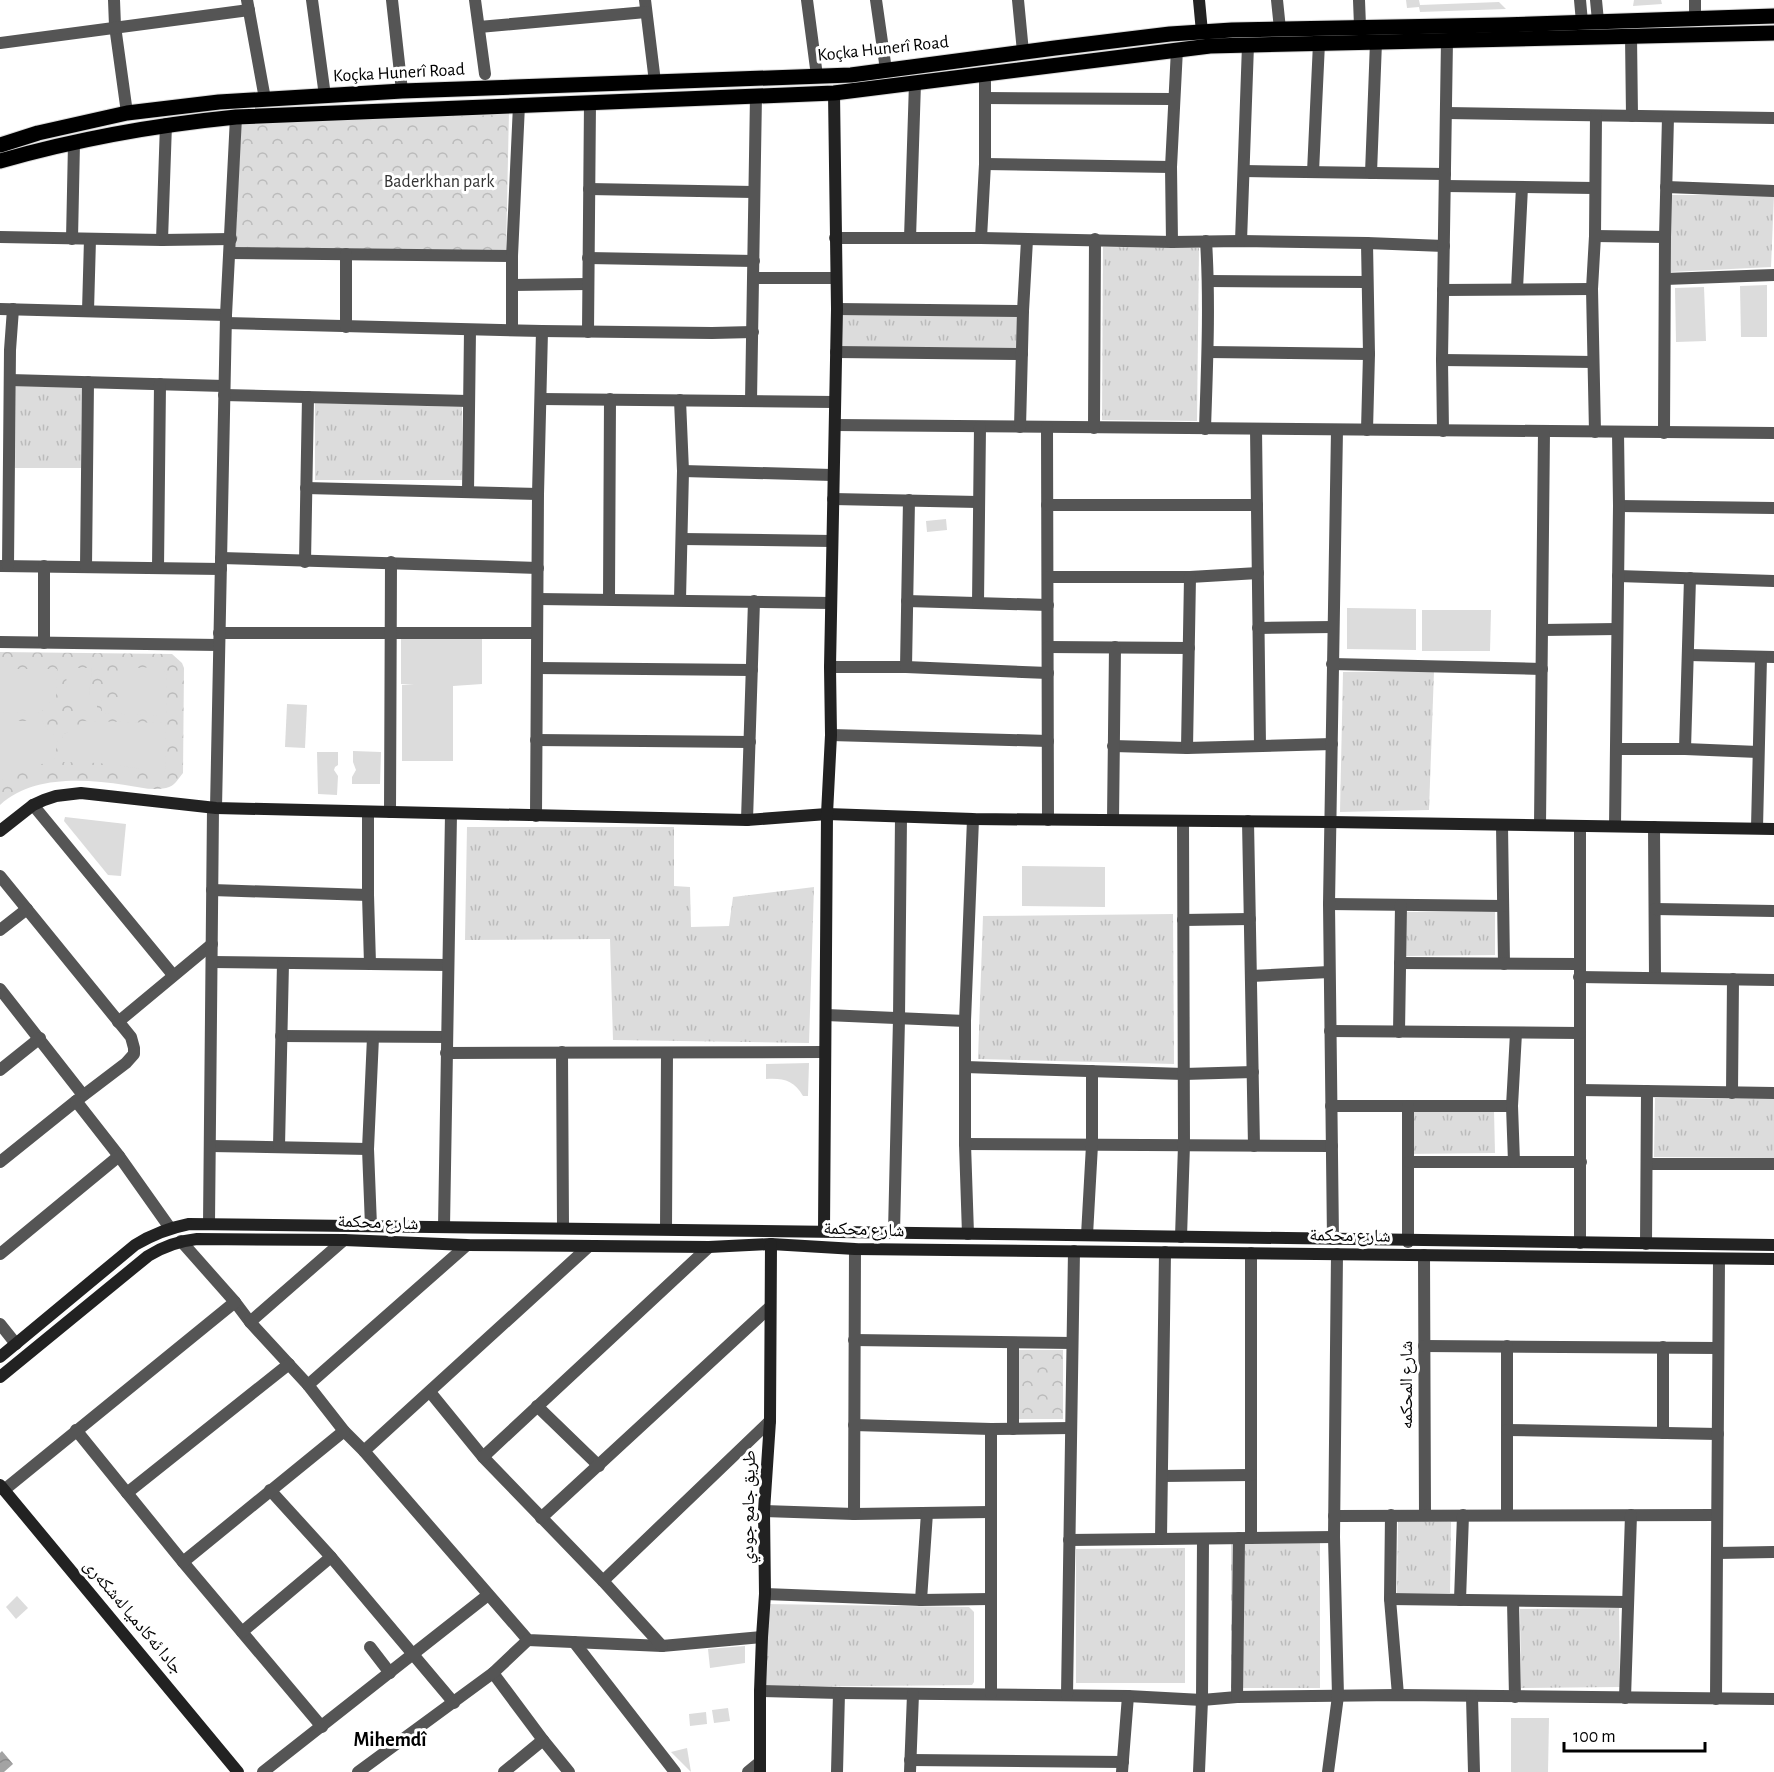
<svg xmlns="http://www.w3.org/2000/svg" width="1774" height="1772" viewBox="0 0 1774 1772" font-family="'Alegreya Sans','Noto Naskh Arabic',sans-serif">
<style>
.grass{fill:url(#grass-tufts)}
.forest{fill:url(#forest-crowns)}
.garden{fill:#dcdcdc}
.water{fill:url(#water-waves)}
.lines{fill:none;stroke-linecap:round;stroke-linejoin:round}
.primary-casing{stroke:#dbdbdb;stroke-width:17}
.street{stroke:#555;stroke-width:12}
.secondary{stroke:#222;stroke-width:12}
.primary{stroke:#000;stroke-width:15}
.labels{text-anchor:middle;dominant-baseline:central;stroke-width:6;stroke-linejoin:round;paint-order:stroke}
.street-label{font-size:18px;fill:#000;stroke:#fff}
.park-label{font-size:18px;fill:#333;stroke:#fff}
.neighbourhood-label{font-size:20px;font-weight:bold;fill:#000;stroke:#fff}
</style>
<defs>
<pattern id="grass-tufts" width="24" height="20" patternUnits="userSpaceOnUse" patternTransform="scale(1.5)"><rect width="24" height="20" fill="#dcdcdc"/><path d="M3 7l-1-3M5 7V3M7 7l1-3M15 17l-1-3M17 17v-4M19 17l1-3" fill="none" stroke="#bbb"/></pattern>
<pattern id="forest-crowns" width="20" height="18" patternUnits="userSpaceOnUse" patternTransform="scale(1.5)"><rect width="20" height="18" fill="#dcdcdc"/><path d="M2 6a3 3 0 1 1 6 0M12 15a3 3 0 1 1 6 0" fill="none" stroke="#bbb"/></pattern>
<pattern id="water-waves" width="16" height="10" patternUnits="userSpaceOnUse" patternTransform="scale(1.5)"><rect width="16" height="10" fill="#a3a3a3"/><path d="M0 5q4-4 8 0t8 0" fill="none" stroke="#8b8b8b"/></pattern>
</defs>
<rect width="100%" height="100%" fill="#fff"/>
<!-- grass -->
<g class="grass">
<path d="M 1670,195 L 1774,195 L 1771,267 L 1671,272 Z"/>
<path d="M 1103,247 L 1199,248 L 1197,421 L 1102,420 Z"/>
<path d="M 842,313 L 1017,316 L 1017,350 L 841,347 Z"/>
<path d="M 16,386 L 82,387 L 81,468 L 15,468 Z"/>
<path d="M 315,403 L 462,407 L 462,480 L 315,480 Z"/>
<path d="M 1434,671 L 1429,810 L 1340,812 L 1343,672 Z"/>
<path d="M 467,827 L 674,827 L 674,886 L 690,887 L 691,927 L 729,926 L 733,897 L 814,887 L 809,1043 L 613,1040 L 610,939 L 465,940 Z"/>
<path d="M 1406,912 L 1495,912 L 1495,955 L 1406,956 Z"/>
<path d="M 1173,914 L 1174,1064 L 978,1059 L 983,916 Z"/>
<path d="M 1655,1098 L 1774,1099 L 1774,1158 L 1654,1157 Z"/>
<path d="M 1494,1111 L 1495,1153 L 1404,1154 L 1403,1112 Z"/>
<path d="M 1398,1521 L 1451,1522 L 1450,1593 L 1397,1593 Z"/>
<rect x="1231" y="1542" width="89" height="146"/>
<path d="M 1185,1548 L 1185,1683 L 1076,1683 L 1076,1549 Z"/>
<path d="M 765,1604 L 969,1607 L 974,1612 L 974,1682 L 972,1685 L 767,1687 L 762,1683 Z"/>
<path d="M 1619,1608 L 1620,1687 L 1521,1688 L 1520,1609 Z"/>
</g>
<!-- forest -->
<g class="forest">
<path d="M 509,111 L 506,251 L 235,249 L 241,122 Z"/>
<path d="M 0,652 L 172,654 L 182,663 L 184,668 L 183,773 C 178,779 175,786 166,788 C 153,791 138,787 125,785 C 84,779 33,775 0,805 Z"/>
<rect x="1017" y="1350" width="46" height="69"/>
</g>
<!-- garden -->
<g class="garden">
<path d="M 1406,0 L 1419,0 L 1420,5 L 1499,2 L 1506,9 L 1420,12 L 1419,7 L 1407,8 Z"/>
<path d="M 1634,0 L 1661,0 L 1662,4 L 1633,6 Z"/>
<path d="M 1767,285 L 1767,337 L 1741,337 L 1740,286 Z"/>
<path d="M 1704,287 L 1706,341 L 1676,342 L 1675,288 Z"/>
<path d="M 946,519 L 947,530 L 927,532 L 926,521 Z"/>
<path d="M 1347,608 L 1416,609 L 1416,650 L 1347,649 Z"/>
<path d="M 1422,610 L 1491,610 L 1490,651 L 1422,651 Z"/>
<path d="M 401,639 L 482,639 L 482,684 L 453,686 L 453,761 L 402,761 L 402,685 L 414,685 L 401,684 Z"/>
<path d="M 156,667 L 163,669 L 167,675 L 166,716 L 102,713 L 101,698 L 118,697 L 119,669 Z"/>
<path d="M 66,668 L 92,668 L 89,695 L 97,697 L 97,714 L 83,713 L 79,705 L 67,697 Z"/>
<path d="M 0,669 L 57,669 L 56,698 L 46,704 L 42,712 L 0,713 Z"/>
<path d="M 287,704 L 307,705 L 305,748 L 285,747 Z"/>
<path d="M 0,721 L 42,721 L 48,730 L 58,737 L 54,763 L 47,762 L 3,780 L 0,779 Z"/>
<path d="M 83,721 L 165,723 L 166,766 L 164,772 L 99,763 L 63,762 L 62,734 C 71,732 77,728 83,721 Z"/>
<path d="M 353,751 L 381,752 L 380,784 L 352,784 L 352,777 L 356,770 L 353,762 Z"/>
<path d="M 317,752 L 338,752 L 338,765 L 335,767 L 334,770 L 338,776 L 337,795 L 318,794 Z"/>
<path d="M 65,817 L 126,824 L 121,876 L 108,875 L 64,821 Z"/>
<path d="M 1022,866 L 1105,867 L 1105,907 L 1022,906 Z"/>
<path d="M 809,1063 L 808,1096 L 803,1096 C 794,1080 783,1078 766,1079 L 766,1064 Z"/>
<path d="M 17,1596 L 28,1608 L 16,1619 L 6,1607 Z"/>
<path d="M 745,1646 L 745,1663 L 710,1668 L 708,1649 Z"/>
<path d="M 728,1708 L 730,1721 L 714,1723 L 712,1710 Z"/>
<path d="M 706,1712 L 707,1724 L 690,1726 L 689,1714 Z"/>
<path d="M 1511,1718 L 1549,1718 L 1548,1772 L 1511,1772 Z"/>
<path d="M 687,1748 L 691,1772 L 671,1752 Z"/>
</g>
<!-- water -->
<path class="water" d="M 2,1751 L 13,1764 L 4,1772 L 0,1772 L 0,1753 Z"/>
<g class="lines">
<defs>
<g id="primary">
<path d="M 0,145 L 38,133 L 127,113 L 219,102 L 402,91 L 851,75 L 1055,48 L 1170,34 L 1232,30 L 1501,25 L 1774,16"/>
<path d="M 0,161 C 77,139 156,125 236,117 L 834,93 L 1210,46 L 1774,33"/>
</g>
</defs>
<!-- primary casing -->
<use href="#primary" class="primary-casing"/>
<!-- street -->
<g class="street">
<path d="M 114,0 L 115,26 L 127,113"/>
<path d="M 247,0 L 265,99"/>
<path d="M 312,0 L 325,96"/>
<path d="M 392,0 L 402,91"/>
<path d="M 475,0 L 485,74"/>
<path d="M 645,0 L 655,82"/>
<path d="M 807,0 L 817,76"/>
<path d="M 876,0 L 886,70"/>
<path d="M 1018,0 L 1023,52"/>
<path d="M 1277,0 L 1280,29"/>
<path d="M 1359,0 L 1360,26"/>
<path d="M 1580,0 L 1582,22"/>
<path d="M 1596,0 L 1598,21"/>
<path d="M 1695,0 L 1695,18"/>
<path d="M 479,27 L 646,12"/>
<path d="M 1631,36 L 1632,116"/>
<path d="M 0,43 L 249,10"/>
<path d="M 985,98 L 1173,99"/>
<path d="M 1446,113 L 1774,118"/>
<path d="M 985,164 L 1171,167"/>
<path d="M 1244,171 L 1445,174"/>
<path d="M 1313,172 L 1319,43"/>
<path d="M 1371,173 L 1376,42"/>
<path d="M 1445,186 L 1594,188"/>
<path d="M 1666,187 L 1774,191"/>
<path d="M 589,189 L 753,192"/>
<path d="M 1595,236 L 1665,237"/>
<path d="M 0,237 L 162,240 L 231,239"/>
<path d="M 835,238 L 981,238 L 1172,242 L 1241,241 L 1367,243 L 1444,246"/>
<path d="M 910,238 L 915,83"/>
<path d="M 981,238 L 985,164 L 985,74"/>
<path d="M 72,239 L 74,143"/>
<path d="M 162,240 L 166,124"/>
<path d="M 1241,241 L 1248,45"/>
<path d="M 1172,242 L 1171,167 L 1177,49"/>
<path d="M 1367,243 L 1369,354 L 1367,430"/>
<path d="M 230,253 L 512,256"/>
<path d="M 588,258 L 754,261"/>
<path d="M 754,278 L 836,278"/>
<path d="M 1665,279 L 1774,275"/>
<path d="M 1209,281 L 1367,282"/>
<path d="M 512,285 L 588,284"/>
<path d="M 1517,289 L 1522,187"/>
<path d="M 1443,290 L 1592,289"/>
<path d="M 0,309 L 226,315"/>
<path d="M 837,309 L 1023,311"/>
<path d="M 88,311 L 90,239"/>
<path d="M 226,323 L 542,331 L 712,333 L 753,332"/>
<path d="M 346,327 L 346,254"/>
<path d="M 512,330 L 512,256 L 519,105"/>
<path d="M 588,332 L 590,102"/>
<path d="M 836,352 L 1022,354"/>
<path d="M 1208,352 L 1369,354"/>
<path d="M 1442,360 L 1593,362"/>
<path d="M 10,380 L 224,386"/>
<path d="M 224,395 L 468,401"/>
<path d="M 541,399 L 834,402"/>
<path d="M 751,401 L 756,95"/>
<path d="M 835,425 L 1774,433"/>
<path d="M 1020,427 L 1023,311 L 1027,240"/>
<path d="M 1047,427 L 1048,820"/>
<path d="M 1094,428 L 1095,239"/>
<path d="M 1205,429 C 1207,366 1210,304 1206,241"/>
<path d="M 1256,429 L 1260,746"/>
<path d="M 1443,431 L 1442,360 L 1447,40"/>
<path d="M 1595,432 L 1592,289 L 1595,236 L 1596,116"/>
<path d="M 1664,433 L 1665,237 L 1668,117"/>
<path d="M 683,471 L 832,475"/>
<path d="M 306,488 L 538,494"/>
<path d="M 468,492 L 470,330"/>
<path d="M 833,499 L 978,502"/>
<path d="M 1047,505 L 1257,505"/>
<path d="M 1619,506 L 1774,508"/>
<path d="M 682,539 L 832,541"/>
<path d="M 221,558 L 538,568"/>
<path d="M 305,562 L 308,397"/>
<path d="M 1,566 L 221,569"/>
<path d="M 8,566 L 10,350 L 13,309"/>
<path d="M 86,567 L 88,382"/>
<path d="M 158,568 L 160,384"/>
<path d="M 1618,576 L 1774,581"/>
<path d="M 1048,577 L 1190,577 L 1258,573"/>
<path d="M 538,599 L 831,603"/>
<path d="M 609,599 L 610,399"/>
<path d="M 680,600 L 683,471 L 680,400"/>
<path d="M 907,601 L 1048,605"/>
<path d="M 978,603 L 980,427"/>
<path d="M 1258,628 L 1333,627"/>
<path d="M 1542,630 L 1617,629"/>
<path d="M 219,633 L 537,633"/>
<path d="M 0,642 L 219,645"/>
<path d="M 44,643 L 44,566"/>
<path d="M 1048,647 L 1189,648"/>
<path d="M 1689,655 L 1774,657"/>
<path d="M 1332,664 L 1542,669"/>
<path d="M 830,667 L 906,667 L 1048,673"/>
<path d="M 906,667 L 909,500"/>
<path d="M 537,668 L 752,670"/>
<path d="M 831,735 L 1048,741"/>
<path d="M 536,740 L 750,742"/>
<path d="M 1113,746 L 1187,748 L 1332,744"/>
<path d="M 1187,748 L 1190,577"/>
<path d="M 1616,749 L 1685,749 L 1758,752"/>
<path d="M 1685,749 L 1690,578"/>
<path d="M 33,805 L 173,975"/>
<path d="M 216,808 L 226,315 L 236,117"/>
<path d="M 368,812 L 368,895 L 370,964"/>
<path d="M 390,812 L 391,562"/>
<path d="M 536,816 L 538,494 L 542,331"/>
<path d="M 747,820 L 754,601"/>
<path d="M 1113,820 L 1115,647"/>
<path d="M 1248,821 L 1254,1146"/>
<path d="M 1502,825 L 1504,964"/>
<path d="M 1540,825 L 1544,431"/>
<path d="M 1580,826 L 1580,1243"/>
<path d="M 1615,826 L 1619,506 L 1618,432"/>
<path d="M 1654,827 L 1655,978"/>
<path d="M 1757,828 L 1761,657"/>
<path d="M 0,876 L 131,1037 L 134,1048 L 134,1054 L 126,1063 L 76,1101 L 0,1162"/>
<path d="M 212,890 L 368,895"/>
<path d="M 1329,904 L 1503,906"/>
<path d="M 1655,909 L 1774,911"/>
<path d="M 1183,920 L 1250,919"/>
<path d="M 0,930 L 27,909"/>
<path d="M 212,962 L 448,965"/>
<path d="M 1400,963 L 1579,964"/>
<path d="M 1251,976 L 1329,972"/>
<path d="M 1579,977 L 1774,980"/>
<path d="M 0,989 L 83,1095"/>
<path d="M 826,1015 L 965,1021"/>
<path d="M 118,1022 L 212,944"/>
<path d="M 1330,1031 L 1580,1033"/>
<path d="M 1399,1032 L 1401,905"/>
<path d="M 281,1036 L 447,1037"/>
<path d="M 562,1052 L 563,1227"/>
<path d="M 446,1053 L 825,1052"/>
<path d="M 965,1067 L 1184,1074 L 1253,1072"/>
<path d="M 0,1070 L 40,1038"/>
<path d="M 1580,1090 L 1774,1093"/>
<path d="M 1732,1093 L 1733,979"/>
<path d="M 76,1101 L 119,1156 L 170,1228"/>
<path d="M 1331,1106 L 1512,1106"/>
<path d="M 1408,1106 L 1408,1242"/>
<path d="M 965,1144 L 1332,1146"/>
<path d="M 210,1146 L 368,1149"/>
<path d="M 279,1146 L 283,963"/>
<path d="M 1409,1162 L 1581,1162"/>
<path d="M 1514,1162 L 1512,1106 L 1516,1033"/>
<path d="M 1647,1164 L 1774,1164"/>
<path d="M 209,1224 L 213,808"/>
<path d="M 371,1226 L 368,1149 L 373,1037"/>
<path d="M 444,1227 L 451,814"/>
<path d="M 666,1229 L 667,1053"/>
<path d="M 894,1232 L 899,1019 L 901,817"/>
<path d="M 968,1234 L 965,1144 L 965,1021 L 973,819"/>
<path d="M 1087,1235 L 1092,1145 L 1092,1071"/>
<path d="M 1181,1237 L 1184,1145 L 1183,821"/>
<path d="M 1333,1239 L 1329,904 L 1337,430"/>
<path d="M 181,1241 L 235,1302 L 250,1322 L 308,1385 L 344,1431 L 364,1451 L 528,1640 L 662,1646 L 762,1637"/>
<path d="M 1646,1244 L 1647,1091"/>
<path d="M 1251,1253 L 1251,1538"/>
<path d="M 0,1254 L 119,1156"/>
<path d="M 1424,1255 L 1425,1515"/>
<path d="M 250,1322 L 344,1240"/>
<path d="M 0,1324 L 16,1344"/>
<path d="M 854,1340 L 1072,1343"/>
<path d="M 1424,1346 L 1718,1348"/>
<path d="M 1507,1346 L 1507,1515"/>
<path d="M 1663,1347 L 1663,1433"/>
<path d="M 308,1385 L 467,1245"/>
<path d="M 430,1392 L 483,1457 L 603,1581 L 662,1646"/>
<path d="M 537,1406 L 599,1466"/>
<path d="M 854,1425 L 991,1429 L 1071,1428"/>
<path d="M 1013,1429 L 1013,1343"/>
<path d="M 76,1430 L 183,1562 L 322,1727"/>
<path d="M 1507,1430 L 1718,1434"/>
<path d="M 364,1451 L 589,1246"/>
<path d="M 483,1457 L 709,1247"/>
<path d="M 1162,1476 L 1251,1475"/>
<path d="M 4,1490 L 235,1302"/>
<path d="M 270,1490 L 331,1557 L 454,1703"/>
<path d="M 127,1493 L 289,1364"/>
<path d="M 764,1511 L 854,1514 L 990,1512"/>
<path d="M 854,1514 L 855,1249"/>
<path d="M 1391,1515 L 1390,1599 L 1398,1695"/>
<path d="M 1334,1516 L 1717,1515"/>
<path d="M 541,1518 L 770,1307"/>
<path d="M 1161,1539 L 1165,1252"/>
<path d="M 1069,1540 L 1334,1537"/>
<path d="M 1717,1553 L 1774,1552"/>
<path d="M 183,1562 L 344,1431"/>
<path d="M 603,1581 L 770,1421"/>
<path d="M 765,1594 L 921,1600 L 990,1599"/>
<path d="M 1390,1599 L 1628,1602"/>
<path d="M 921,1600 L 927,1513"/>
<path d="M 1460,1600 L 1463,1515"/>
<path d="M 1513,1601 L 1515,1697"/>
<path d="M 242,1632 L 331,1557"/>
<path d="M 574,1642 L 675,1772"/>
<path d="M 370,1647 L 390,1673"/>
<path d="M 493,1673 L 543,1740 L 569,1772"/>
<path d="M 760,1691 L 839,1693 L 1128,1696 L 1202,1700 L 1237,1697 L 1398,1695 L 1774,1699"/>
<path d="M 991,1694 L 991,1429"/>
<path d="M 1067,1695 L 1074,1251"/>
<path d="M 1237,1697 L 1239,1538"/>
<path d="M 1472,1697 L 1474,1772"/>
<path d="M 1625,1698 L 1631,1515"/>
<path d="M 1716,1699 L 1719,1259"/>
<path d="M 910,1760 L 1123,1762"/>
<path d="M 263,1772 L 488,1595"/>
<path d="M 358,1772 L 493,1673 L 528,1640"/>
<path d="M 504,1772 L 543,1740"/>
<path d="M 748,1772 L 759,1763"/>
<path d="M 837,1772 L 839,1693"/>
<path d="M 910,1772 L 913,1694"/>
<path d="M 1122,1772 L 1128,1696"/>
<path d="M 1199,1772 L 1202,1700 L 1203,1539"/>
<path d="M 1328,1772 L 1338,1696 L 1334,1537 L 1337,1254"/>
</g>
<!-- secondary -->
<g class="secondary">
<path d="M 1199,0 L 1202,32"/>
<path d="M 0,831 L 33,805 L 44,800 L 56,796 L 81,793 L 216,808 L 747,820 L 827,814 L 973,819 L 1330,822 L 1774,829"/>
<path d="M 824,1230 L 827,814 L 831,735 L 830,667 L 837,309 L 834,93"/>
<path d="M 0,1357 L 135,1245 C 153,1234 169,1228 189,1224 C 717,1226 1246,1241 1774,1245"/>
<path d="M 0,1377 L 148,1256 C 164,1246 178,1241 197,1239 L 344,1240 L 467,1245 L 709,1247 L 771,1244 L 855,1249 L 1774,1259"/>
<path d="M 0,1485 L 238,1772"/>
<path d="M 760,1772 L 760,1691 L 762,1637 L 765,1594 L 764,1511 L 770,1421 L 771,1244"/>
</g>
<!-- primary -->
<use href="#primary" class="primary"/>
</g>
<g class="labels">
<!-- street labels -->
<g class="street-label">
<text transform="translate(883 49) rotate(-6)">Koçka Hunerî Road</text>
<text transform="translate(399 73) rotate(-3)">Koçka Hunerî Road</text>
<text transform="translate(378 1223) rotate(2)">شارع محكمة</text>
<text transform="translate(864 1230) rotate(2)">شارع محكمة</text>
<text transform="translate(1350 1236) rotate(1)">شارع محكمة</text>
<text transform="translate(1407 1385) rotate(-90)">شارع المحكمه</text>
<text transform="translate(749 1507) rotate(-89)">طريق جامع جودي</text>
<text transform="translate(133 1617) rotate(50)">جادا ئه‌كادميا له‌شكه‌رى</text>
</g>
<!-- park labels -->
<g class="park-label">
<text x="439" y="182">Baderkhan park</text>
</g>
<!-- neighbourhood labels -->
<g class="neighbourhood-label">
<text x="390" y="1740">Mihemdî</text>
</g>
</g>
<!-- scale -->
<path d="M1564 1742v9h141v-9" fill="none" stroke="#000000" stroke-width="3"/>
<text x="1573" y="1742" font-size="18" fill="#000000" stroke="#ffffff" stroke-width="4.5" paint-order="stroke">100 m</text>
</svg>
